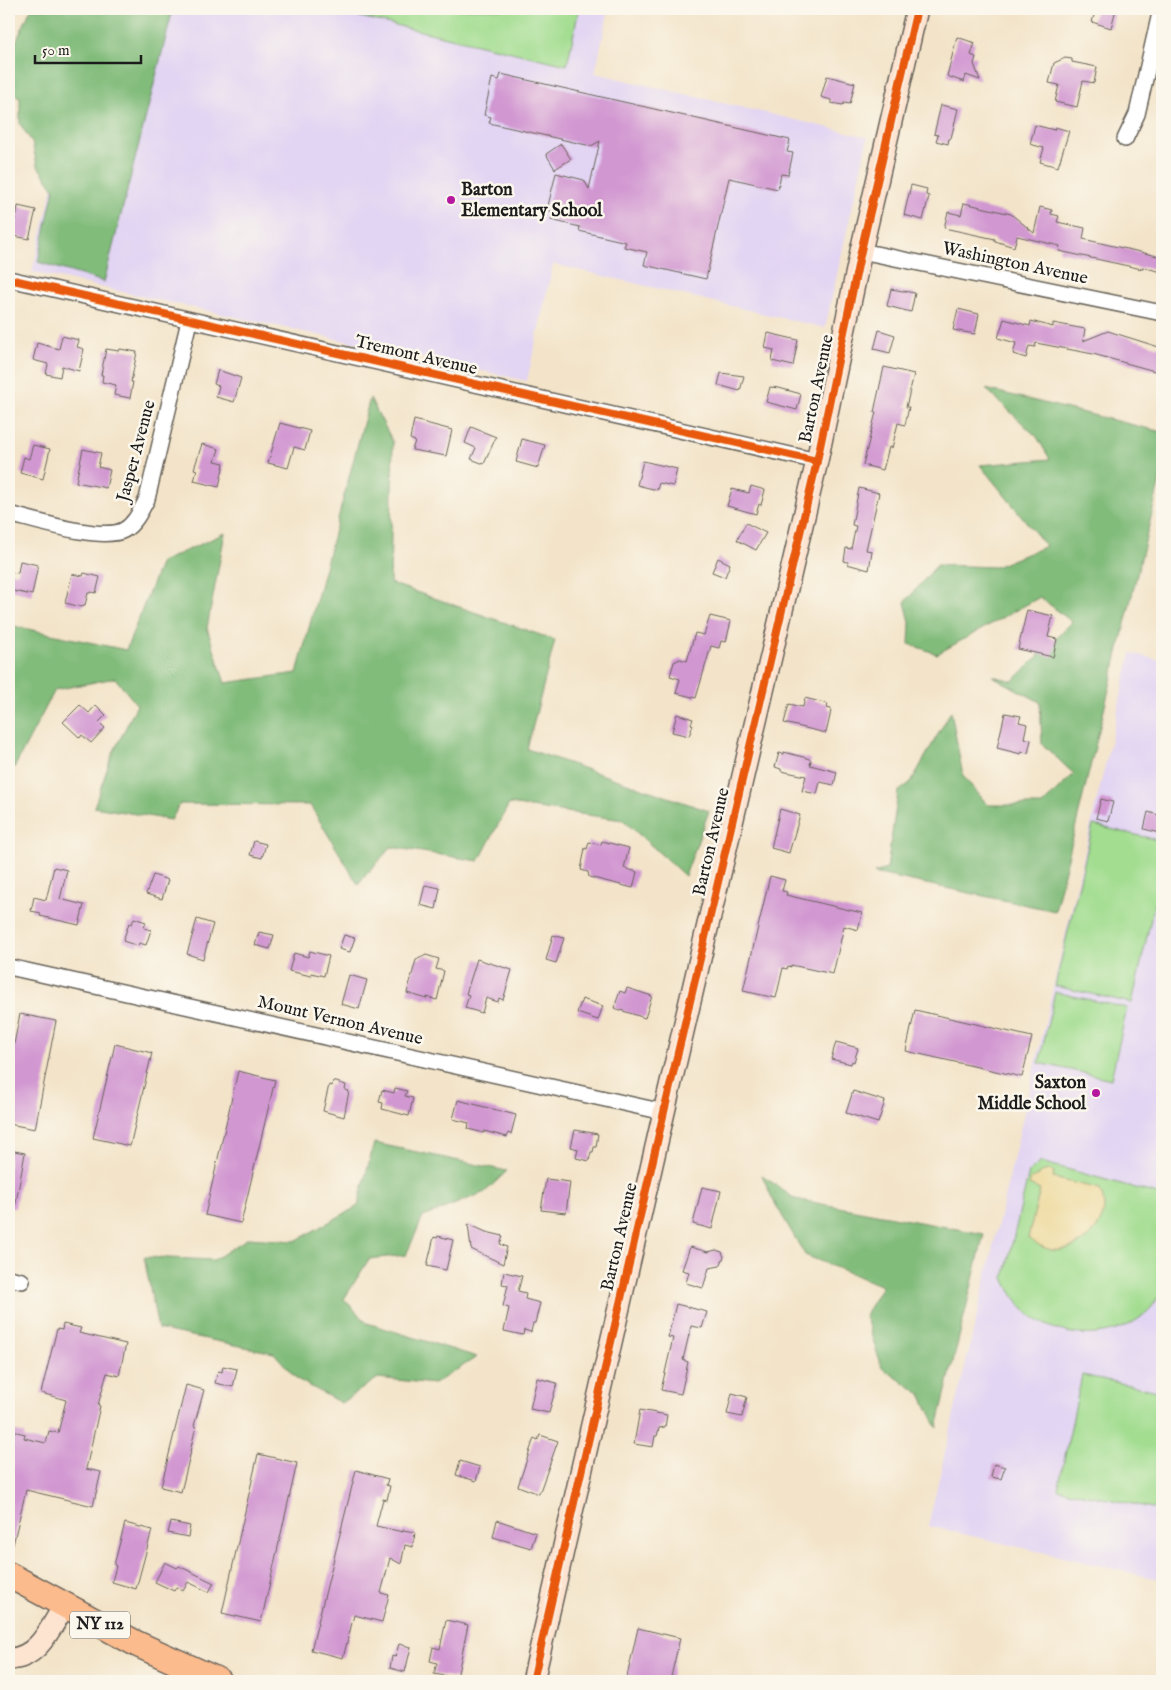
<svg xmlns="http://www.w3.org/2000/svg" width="1171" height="1690" viewBox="0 0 1171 1690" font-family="'IM FELL English',serif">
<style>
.built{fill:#e2d4f3}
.green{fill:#a2dd90;stroke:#5f7c56}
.forest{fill:#81bc7a;stroke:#4e6c4b}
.sand{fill:#eeda9e;stroke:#857b5d}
.building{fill:#d197d1}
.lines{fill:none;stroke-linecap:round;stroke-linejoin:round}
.street-casing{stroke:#676259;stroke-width:18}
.secondary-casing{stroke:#676259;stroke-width:24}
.primary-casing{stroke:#676259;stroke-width:28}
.street{stroke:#fff;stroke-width:15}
.secondary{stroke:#fde4d1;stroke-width:21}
.primary{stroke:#fbbb8d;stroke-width:25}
.cycleway-casing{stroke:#fbf7ec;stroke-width:11}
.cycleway{stroke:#e8590c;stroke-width:8}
.poi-dot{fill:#b5179e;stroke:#fbf7ec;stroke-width:2}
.labels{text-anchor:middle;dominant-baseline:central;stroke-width:5;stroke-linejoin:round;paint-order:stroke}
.shield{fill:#fbf7ec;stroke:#5f5e5a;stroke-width:1}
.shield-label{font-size:16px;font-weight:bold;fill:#1c1c1c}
.poi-label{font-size:18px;font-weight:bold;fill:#1c1c1c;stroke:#fbf7ec;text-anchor:start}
.street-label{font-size:18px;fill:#1c1c1c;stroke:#fbf7ec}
</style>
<rect width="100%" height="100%" fill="#fbf7ec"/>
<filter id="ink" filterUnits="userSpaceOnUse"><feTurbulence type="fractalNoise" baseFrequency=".02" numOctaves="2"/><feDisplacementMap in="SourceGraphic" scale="10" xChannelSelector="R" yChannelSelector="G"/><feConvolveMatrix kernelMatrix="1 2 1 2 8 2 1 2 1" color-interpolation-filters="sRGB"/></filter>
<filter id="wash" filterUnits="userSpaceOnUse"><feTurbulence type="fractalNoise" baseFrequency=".0096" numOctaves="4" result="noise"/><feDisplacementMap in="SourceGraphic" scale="20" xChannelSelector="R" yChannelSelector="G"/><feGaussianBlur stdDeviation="1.12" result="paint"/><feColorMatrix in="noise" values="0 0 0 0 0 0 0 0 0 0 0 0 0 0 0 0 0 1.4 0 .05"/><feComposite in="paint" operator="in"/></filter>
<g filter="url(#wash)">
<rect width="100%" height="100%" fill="#f3e4c9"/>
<!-- built -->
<g class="built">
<path d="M 96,9 L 326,9 L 567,65 L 579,9 L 609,9 L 595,73 L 868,137 L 825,328 L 553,264 L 527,381 L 32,272 Z"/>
<path d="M 1131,653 L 1162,661 L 1162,1580 L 928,1526 Z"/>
</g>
<!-- green -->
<g class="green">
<path d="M 326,9 L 579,9 L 567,65 Z"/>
<path d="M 1093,825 L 1162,841 L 1162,870 L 1132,1003 L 1055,986 Z"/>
<path d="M 1055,992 L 1127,1008 L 1111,1079 L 1039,1063 Z"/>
<path d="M 1041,1162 L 1161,1195 L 1162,1198 L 1162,1335 L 1159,1296 C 1156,1300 1154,1305 1150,1309 C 1121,1339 1072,1342 1037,1320 C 1022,1311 1011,1294 1004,1278 L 1029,1172 Z"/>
<path d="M 1082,1375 L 1162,1392 L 1162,1510 L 1058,1489 Z"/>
</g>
<!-- forest -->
<g class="forest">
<path d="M 31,9 L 173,9 L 104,282 L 38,262 L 54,189 L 37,165 L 32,142 L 20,124 L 20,97 L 9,93 L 9,57 Z"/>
<path d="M 986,389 L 1162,432 L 1162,472 L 1055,911 L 874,873 L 887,869 L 898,792 L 911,782 L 951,711 L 963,776 L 988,805 L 1042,805 L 1074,774 L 1042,744 L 1040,702 L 992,676 L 1013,681 L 1072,622 L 1040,597 L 937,654 L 909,644 L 910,622 L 905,602 L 937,565 L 995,567 L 1046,546 L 980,465 L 1050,459 L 1037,437 Z"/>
<path d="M 370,398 L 393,442 L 390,583 L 555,640 L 527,749 L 709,811 L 685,876 L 623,820 L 509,804 L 479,861 L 391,847 L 358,884 L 310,805 L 180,804 L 171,820 L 94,807 L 112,755 L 137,705 L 115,678 L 55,690 L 14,768 L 9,767 L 9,625 L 126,650 L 161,562 L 225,533 L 207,628 L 225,683 L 297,673 Z"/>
<path d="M 374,1143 L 507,1171 L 485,1192 L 423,1217 L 406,1255 L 369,1259 L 344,1299 L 367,1323 L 477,1357 L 434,1384 L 378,1378 L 341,1403 L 297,1379 L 274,1353 L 158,1329 L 144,1257 L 214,1260 L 248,1238 L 295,1241 L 358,1206 Z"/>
<path d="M 762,1175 L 795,1199 L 984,1234 L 937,1428 L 921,1394 L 882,1368 L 865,1315 L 882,1286 L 805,1255 L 772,1198 Z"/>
</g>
<!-- sand -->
<path class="sand" d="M 1047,1170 L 1054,1171 L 1053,1178 L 1100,1189 C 1102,1194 1104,1202 1104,1208 C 1103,1231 1075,1253 1052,1250 C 1042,1248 1036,1243 1028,1238 L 1040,1190 L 1029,1185 L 1031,1179 Z"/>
<g id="blocks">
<!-- building -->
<g class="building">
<path d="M 1096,9 L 1116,9 L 1111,28 L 1092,22 Z"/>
<path d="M 957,37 L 975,43 L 971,55 L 976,57 L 974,64 L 980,80 L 966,75 L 964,82 L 947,76 Z"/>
<path d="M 1065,58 L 1072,59 L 1072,62 L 1097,67 L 1094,83 L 1083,81 L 1077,107 L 1055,102 L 1059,85 L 1049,83 L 1054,63 Z"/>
<path d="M 501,74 L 790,140 L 787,152 L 793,153 L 788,175 L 781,174 L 778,189 L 729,178 L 706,279 L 644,265 L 647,252 L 624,247 L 626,242 L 579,231 L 580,227 L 551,220 L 553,212 L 547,210 L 556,173 L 584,180 L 589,189 L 600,141 L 591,146 L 489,123 L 491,117 L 484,115 L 492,78 L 499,80 Z"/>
<path d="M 827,76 L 855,83 L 850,104 L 844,103 L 843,105 L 831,103 L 831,100 L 821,97 Z"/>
<path d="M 941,105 L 958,109 L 951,138 L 949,138 L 948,144 L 936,141 L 938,135 L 934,134 Z"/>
<path d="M 1035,125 L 1054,130 L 1055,127 L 1069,131 L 1058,167 L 1040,162 L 1044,148 L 1030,144 Z"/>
<path d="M 561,144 L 571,159 L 555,169 L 546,154 Z"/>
<path d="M 911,185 L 927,189 L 926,195 L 929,196 L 923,220 L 904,215 Z"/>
<path d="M 964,203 L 1011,214 L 1034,233 L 1040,207 L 1052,210 L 1051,214 L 1059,216 L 1057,222 L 1085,228 L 1083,239 L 1162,257 L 1162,272 L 1142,267 L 1142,269 L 1059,251 L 1060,246 L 1017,236 L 1014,247 L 995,241 L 995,239 L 944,228 L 948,212 L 961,215 Z"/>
<path d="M 18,206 L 36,210 L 29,239 L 9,235 L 9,218 L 16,219 Z"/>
<path d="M 891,289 L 915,293 L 911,312 L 887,306 Z"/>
<path d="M 958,309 L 979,314 L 975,334 L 953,330 Z"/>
<path d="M 1004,319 L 1030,326 L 1031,321 L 1053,327 L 1053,323 L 1085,329 L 1083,341 L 1108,331 L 1162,348 L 1162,373 L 1093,354 L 1036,343 L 1035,347 L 1029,346 L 1026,358 L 1013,354 L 1016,343 L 998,338 Z"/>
<path d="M 879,330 L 895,335 L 890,353 L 874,349 Z"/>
<path d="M 768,333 L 798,340 L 793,366 L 772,361 L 774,350 L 765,348 Z"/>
<path d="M 62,336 L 79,340 L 77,347 L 84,349 L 79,371 L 62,366 L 60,377 L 46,374 L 48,364 L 33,360 L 37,343 L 59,349 Z"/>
<path d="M 106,349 L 119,351 L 120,349 L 137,352 L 131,382 L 133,382 L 130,398 L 114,395 L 116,385 L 102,382 L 103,375 L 101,375 Z"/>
<path d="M 884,367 L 914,374 L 906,407 L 909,407 L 905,425 L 898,423 L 892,448 L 889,447 L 883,470 L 863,465 L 876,412 L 874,412 Z"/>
<path d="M 218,370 L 241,378 L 234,402 L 216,397 L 219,386 L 214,384 Z"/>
<path d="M 721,373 L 744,376 L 740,391 L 718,385 Z"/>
<path d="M 770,387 L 779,388 L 801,394 L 797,410 L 766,402 Z"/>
<path d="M 414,420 L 452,430 L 446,456 L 412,450 L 415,441 L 410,439 Z"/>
<path d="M 280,423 L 310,431 L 305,450 L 294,447 L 288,468 L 268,463 Z"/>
<path d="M 471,427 L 496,437 L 484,464 L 471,459 L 476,448 L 465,443 Z"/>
<path d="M 522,439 L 545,445 L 538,468 L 516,462 Z"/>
<path d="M 202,444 L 219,449 L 215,461 L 224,463 L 219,487 L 194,481 L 197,470 L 194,469 Z"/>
<path d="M 33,445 L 50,449 L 43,479 L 20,473 L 24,457 L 29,459 Z"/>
<path d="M 83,449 L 101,453 L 98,467 L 110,470 L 106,488 L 76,482 Z"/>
<path d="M 643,461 L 677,469 L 673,486 L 659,483 L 657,490 L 637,485 Z"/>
<path d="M 751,486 L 765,490 L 761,505 L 759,504 L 756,514 L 727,506 L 732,489 L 749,493 Z"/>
<path d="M 859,488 L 879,493 L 866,550 L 872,551 L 869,570 L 847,564 L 848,562 L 844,561 L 846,548 L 851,549 L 856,526 L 852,525 Z"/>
<path d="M 746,523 L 766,533 L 756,550 L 737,540 Z"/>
<path d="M 718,558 L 730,564 L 725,577 L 712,572 Z"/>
<path d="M 20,561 L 38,565 L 32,595 L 9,590 L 9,572 L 18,573 Z"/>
<path d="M 84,573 L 100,577 L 96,593 L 91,592 L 90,593 L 88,593 L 85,605 L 83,605 L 82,607 L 65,603 L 72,574 L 83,576 Z"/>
<path d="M 1027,610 L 1053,616 L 1048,637 L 1057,639 L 1053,657 L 1018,649 Z"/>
<path d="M 710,616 L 731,621 L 726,642 L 721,641 L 719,648 L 711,646 L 696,698 L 676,693 L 680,679 L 670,676 L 674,662 L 680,659 L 687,661 L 695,633 L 704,635 Z"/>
<path d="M 805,698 L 828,704 L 827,708 L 831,709 L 830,716 L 826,733 L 784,723 L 789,704 L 803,707 Z"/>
<path d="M 80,705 L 89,713 L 96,705 L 106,715 L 99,722 L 105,728 L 91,743 L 82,735 L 80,738 L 63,722 Z"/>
<path d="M 1005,713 L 1021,716 L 1019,722 L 1027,724 L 1024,738 L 1031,740 L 1028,753 L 1021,752 L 1021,754 L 997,748 Z"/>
<path d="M 677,714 L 693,719 L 691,724 L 693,725 L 689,736 L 672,732 Z"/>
<path d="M 784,752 L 807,758 L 811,760 L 810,765 L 837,772 L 834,785 L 820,782 L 817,794 L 802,791 L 806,776 L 781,771 L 781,769 L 775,767 L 779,753 L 784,754 Z"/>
<path d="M 1101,799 L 1113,802 L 1108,821 L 1096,818 Z"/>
<path d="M 780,809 L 800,815 L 789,853 L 771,848 Z"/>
<path d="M 1148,812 L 1162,816 L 1160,833 L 1144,829 Z"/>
<path d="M 254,841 L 266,844 L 262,858 L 250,855 Z"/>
<path d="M 602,841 L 629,848 L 624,868 L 637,872 L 633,888 L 589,877 L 588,872 L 581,870 L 585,848 L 587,849 L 589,842 L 601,845 Z"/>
<path d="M 54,867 L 67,870 L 60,899 L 84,905 L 79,925 L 40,916 L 41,913 L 31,911 L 34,897 L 46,900 Z"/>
<path d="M 153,875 L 168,880 L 162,899 L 146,894 Z"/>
<path d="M 770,876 L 785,880 L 782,891 L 787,892 L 786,895 L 862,913 L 858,930 L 844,926 L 833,974 L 791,965 L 791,967 L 788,966 L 787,969 L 783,968 L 776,998 L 743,991 Z"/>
<path d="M 425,885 L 440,888 L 436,909 L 420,905 Z"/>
<path d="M 134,918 L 146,922 L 144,928 L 151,930 L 146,945 L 139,943 L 138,946 L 123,941 L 129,923 L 132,924 Z"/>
<path d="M 197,919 L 213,924 L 203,959 L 187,954 Z"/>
<path d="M 259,932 L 274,935 L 270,949 L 255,945 Z"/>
<path d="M 344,935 L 355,938 L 350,952 L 339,949 Z"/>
<path d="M 553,935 L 564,938 L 556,963 L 546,960 Z"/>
<path d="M 310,951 L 329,956 L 324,976 L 311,973 L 311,976 L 289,971 L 294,953 L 308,957 Z"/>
<path d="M 426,955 L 439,959 L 436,969 L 444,971 L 437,1000 L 427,997 L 427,999 L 407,993 L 416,960 Z"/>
<path d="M 477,959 L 512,970 L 503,1000 L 499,998 L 498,1002 L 486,998 L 482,1013 L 465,1008 L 469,995 L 466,994 Z"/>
<path d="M 349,975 L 367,980 L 359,1009 L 341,1004 Z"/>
<path d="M 627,988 L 652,996 L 645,1018 L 614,1008 L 620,991 L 625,993 Z"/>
<path d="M 582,999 L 603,1006 L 598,1020 L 577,1013 Z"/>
<path d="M 915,1010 L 1032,1037 L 1022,1077 L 906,1051 Z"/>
<path d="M 20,1014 L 56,1021 L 35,1129 L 9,1124 L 9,1069 Z"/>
<path d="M 836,1042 L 858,1048 L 854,1062 L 852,1061 L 851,1064 L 831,1059 Z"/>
<path d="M 115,1044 L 152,1053 L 130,1146 L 93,1138 Z"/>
<path d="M 238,1071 L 275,1080 L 241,1223 L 205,1215 Z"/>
<path d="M 333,1081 L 346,1085 L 345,1090 L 349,1091 L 344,1117 L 323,1111 L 329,1085 L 332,1086 Z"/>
<path d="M 395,1088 L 407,1091 L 405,1096 L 413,1098 L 409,1116 L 382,1109 L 383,1103 L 379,1102 L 382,1090 L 394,1093 Z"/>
<path d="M 853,1091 L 885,1101 L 878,1123 L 846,1113 Z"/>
<path d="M 458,1100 L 516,1115 L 511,1134 L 508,1133 L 507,1137 L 484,1131 L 484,1133 L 468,1129 L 469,1123 L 453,1119 Z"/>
<path d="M 575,1130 L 598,1134 L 596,1147 L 594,1147 L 593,1152 L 591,1152 L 589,1161 L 576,1158 L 578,1149 L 571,1147 Z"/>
<path d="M 9,1150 L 25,1153 L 15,1208 L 9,1208 Z"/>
<path d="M 546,1179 L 570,1182 L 566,1213 L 541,1210 Z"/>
<path d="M 702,1187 L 721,1191 L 712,1229 L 693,1224 Z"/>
<path d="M 468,1224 L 486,1232 L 503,1236 L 500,1244 L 507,1247 L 503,1264 L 471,1249 Z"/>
<path d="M 438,1236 L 453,1240 L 446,1270 L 427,1266 L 434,1237 L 437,1238 Z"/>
<path d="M 690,1247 L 708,1252 L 716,1250 L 722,1252 L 724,1257 L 720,1266 L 709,1268 L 703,1288 L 686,1283 L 689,1272 L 682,1270 Z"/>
<path d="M 504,1272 L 522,1276 L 518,1291 L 526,1293 L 525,1299 L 540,1303 L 535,1323 L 533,1323 L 531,1332 L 524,1330 L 523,1335 L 504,1331 L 509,1308 L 503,1306 L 508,1285 L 502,1284 Z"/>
<path d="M 676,1304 L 707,1312 L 702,1328 L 691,1326 L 683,1360 L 688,1362 L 681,1394 L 661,1390 L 673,1338 L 668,1337 Z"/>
<path d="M 63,1324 L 81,1328 L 79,1333 L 126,1344 L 119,1376 L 107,1373 L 98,1405 L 100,1406 L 86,1469 L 101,1472 L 93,1506 L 26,1490 L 13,1545 L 9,1544 L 9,1430 L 25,1434 L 24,1438 L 46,1443 L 49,1431 L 58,1433 L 66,1400 L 41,1393 L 57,1329 L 62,1330 Z"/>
<path d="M 223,1366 L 237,1369 L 233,1387 L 215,1383 L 218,1371 L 222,1372 Z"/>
<path d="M 537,1378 L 557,1383 L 549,1413 L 530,1409 Z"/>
<path d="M 186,1385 L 204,1390 L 194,1426 L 196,1427 L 190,1451 L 191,1451 L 181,1492 L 161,1487 Z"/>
<path d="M 732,1393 L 747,1397 L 742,1417 L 727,1414 Z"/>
<path d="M 640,1410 L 667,1415 L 665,1427 L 659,1428 L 657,1436 L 655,1436 L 653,1447 L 634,1444 Z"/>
<path d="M 540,1435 L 558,1441 L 539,1494 L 518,1486 L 534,1438 L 538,1440 Z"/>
<path d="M 258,1454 L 297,1463 L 261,1622 L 222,1613 Z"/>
<path d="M 460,1461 L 480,1467 L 476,1481 L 456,1475 Z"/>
<path d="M 994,1464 L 1005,1467 L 1001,1479 L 991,1477 Z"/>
<path d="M 356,1470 L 388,1479 L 386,1485 L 390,1486 L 387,1500 L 383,1499 L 376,1526 L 403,1532 L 403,1530 L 415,1532 L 413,1547 L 405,1545 L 401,1564 L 390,1558 L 381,1593 L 389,1595 L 382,1622 L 354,1615 L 343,1658 L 311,1650 Z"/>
<path d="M 497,1520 L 536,1533 L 531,1548 L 493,1537 Z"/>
<path d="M 171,1522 L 190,1526 L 188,1537 L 168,1533 Z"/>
<path d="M 125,1523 L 152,1530 L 136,1589 L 112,1582 L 116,1566 L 114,1565 Z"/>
<path d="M 165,1562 L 177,1568 L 179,1566 L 214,1583 L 209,1592 L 188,1582 L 183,1591 L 176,1587 L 174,1591 L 155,1582 Z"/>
<path d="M 446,1620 L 468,1625 L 457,1678 L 434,1674 L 437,1663 L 430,1661 L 433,1647 L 440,1649 Z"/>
<path d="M 638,1628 L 680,1638 L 670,1681 L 626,1681 Z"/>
<path d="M 399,1644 L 411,1647 L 405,1672 L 390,1668 L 392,1656 L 395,1657 Z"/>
</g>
</g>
</g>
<g filter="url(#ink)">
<use href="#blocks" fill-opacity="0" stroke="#676259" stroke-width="1"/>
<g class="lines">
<defs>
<g id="street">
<path d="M 1125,139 L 1137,114 L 1161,9"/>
<path d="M 861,251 L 1162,313"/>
<path d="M 9,279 L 817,461"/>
<path d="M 9,514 C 34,520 102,542 124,530 C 135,524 141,510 147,499 L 189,321"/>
<path d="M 9,967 L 664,1112"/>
<path d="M 9,1278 L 22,1281"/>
</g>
<g id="secondary">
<path d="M 9,1659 C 38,1659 51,1627 64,1606"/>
<path d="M 533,1681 L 664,1112 L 817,461 L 861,251 L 917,9"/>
</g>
<path id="primary" d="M 9,1575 L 137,1644 L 219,1681"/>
</defs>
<!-- street casing -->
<use href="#street" class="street-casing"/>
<!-- secondary casing -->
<use href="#secondary" class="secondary-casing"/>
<!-- primary casing -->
<use href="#primary" class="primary-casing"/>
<!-- street -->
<use href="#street" class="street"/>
<!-- secondary -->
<use href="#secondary" class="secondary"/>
<!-- primary -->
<use href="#primary" class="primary"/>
<defs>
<g id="cycleway">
<path d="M 9,279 L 817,461"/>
<path d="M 533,1681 L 664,1112 L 817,461 L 861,251 L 917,9"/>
</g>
</defs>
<!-- cycleway casing -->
<use href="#cycleway" class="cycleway-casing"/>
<!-- cycleway -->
<use href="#cycleway" class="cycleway"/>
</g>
</g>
<!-- markers -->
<g class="poi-dot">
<circle cx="451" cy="200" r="5"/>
<circle cx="1096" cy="1093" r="5"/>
</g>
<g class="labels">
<!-- shield labels -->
<rect class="shield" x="70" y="1611.5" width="60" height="27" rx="4"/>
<g class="shield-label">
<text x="100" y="1625">NY 112</text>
</g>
<!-- poi labels -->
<g class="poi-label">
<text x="461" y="190">Barton<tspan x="461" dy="21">Elementary School</tspan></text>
<text x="1086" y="1083" text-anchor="end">Saxton<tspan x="1086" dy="21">Middle School</tspan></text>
</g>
<!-- street labels -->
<g class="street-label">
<text transform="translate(1015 264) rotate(12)">Washington Avenue</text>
<text transform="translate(416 356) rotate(13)">Tremont Avenue</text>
<text transform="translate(817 389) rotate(-78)">Barton Avenue</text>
<text transform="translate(137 451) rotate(-75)">Jasper Avenue</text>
<text transform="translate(712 842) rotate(-77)">Barton Avenue</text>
<text transform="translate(340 1021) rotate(13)">Mount Vernon Avenue</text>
<text transform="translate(620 1237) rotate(-77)">Barton Avenue</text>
</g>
</g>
<!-- margin -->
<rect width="1171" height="1690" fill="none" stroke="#fbf7ec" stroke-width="30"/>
<!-- scale -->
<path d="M35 55v8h106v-8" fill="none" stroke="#1c1c1c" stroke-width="2.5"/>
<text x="42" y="55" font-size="15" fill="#1c1c1c" stroke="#fbf7ec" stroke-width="4" paint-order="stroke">50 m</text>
</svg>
